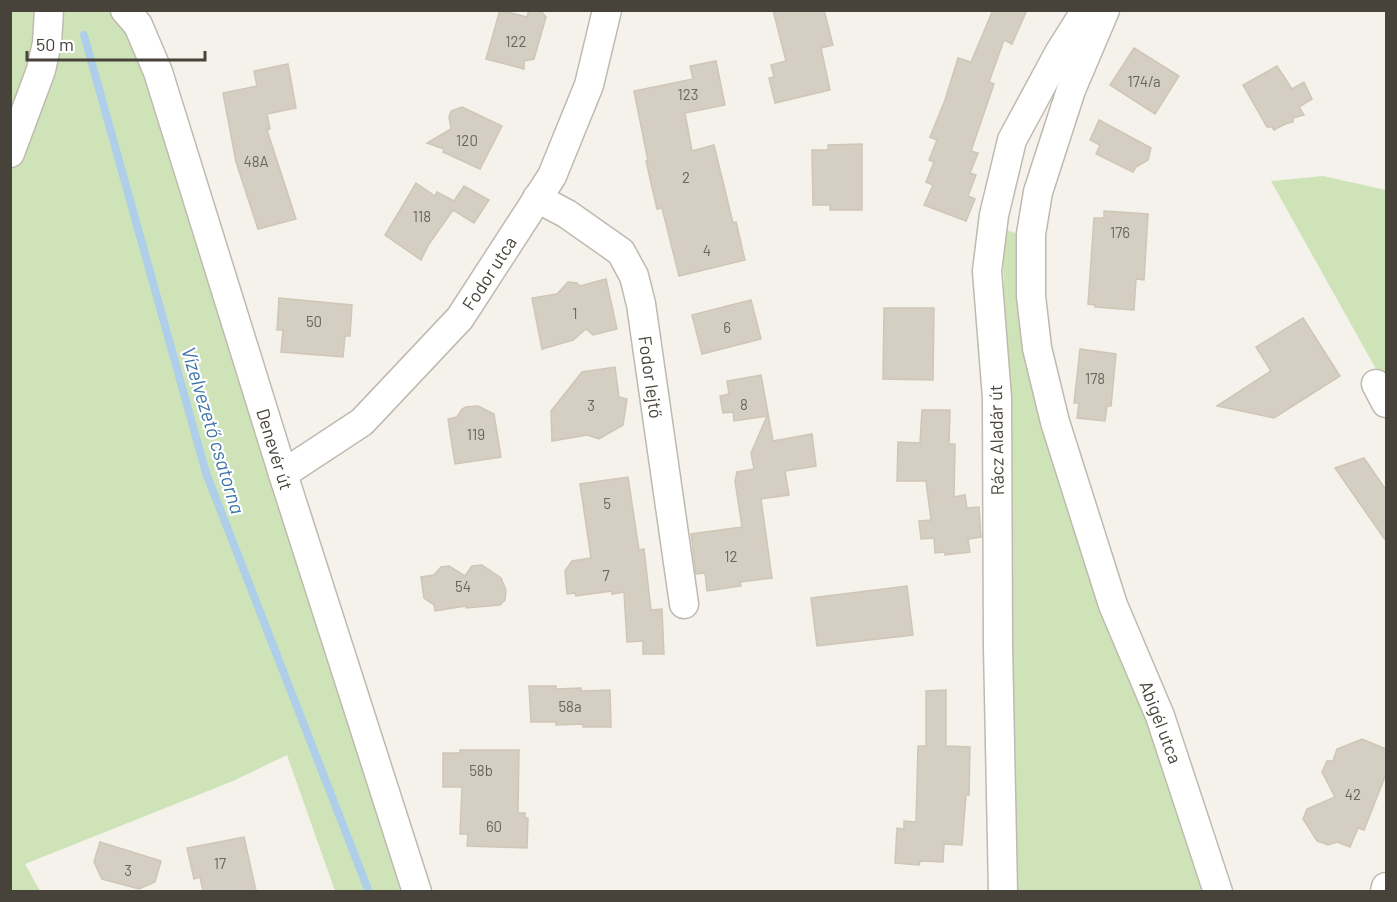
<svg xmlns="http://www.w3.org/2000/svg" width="1397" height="902" viewBox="0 0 1397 902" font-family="Barlow,sans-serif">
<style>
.green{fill:#cee4b8}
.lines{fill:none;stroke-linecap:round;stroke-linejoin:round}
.stream{stroke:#aeceea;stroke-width:8}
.building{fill:#d5cec2;stroke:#cfc6b6;stroke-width:1.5}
.minor-casing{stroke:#bfbaaf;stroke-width:31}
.minor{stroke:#fff;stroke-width:28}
.labels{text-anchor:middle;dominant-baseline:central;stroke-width:4.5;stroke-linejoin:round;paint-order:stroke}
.number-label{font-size:15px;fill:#6b665c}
.street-label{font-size:18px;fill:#48433a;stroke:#fff}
.water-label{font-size:20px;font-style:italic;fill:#3d75a9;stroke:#fff}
</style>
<rect width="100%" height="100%" fill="#f4f2eb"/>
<!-- green -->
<g class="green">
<path d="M 10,11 L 125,11 L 406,891 L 335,891 L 287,755 L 233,781 L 25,864 L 40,891 L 11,891 Z"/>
<path d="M 1323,176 L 1386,190 L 1386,387 L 1271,181 Z"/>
<path d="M 1002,229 L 1019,234 L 1021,305 L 1156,730 L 1212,891 L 1014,891 L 1009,451 Z"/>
</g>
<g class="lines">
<!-- stream -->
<path class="stream" d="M 84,35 L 206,473 L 369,892"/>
</g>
<!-- building -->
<g class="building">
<path d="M 500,10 L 527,17 L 529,10 L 540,10 L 546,17 L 534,59 L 524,61 L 524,69 L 486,59 Z"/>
<path d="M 773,10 L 824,10 L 833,45 L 821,48 L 830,90 L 775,103 L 769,78 L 774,77 L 771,65 L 786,61 Z"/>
<path d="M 993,10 L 1027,10 L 1012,44 L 1004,40 L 989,82 L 994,84 L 971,151 L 978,153 L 970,173 L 976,175 L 968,196 L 975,199 L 966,221 L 924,205 L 933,185 L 926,182 L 934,162 L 929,160 L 937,140 L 930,137 L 945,100 L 958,58 L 971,62 Z"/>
<path d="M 1134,48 L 1179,76 L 1155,114 L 1110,85 Z"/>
<path d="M 716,61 L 725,105 L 685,113 L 692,151 L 714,145 L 733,223 L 736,222 L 745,260 L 679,276 L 662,208 L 657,209 L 646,161 L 648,161 L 634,91 L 693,79 L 690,66 Z"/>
<path d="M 288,64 L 296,108 L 267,114 L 270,129 L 267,130 L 296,219 L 258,229 L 236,162 L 223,93 L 257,86 L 254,71 Z"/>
<path d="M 1277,66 L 1292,89 L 1304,82 L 1312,99 L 1299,107 L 1304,115 L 1293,118 L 1293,122 L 1285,124 L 1274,130 L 1272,127 L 1267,127 L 1243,85 Z"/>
<path d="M 462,107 L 502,126 L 480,169 L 443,152 L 444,149 L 427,143 L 451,129 L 449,117 L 451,111 Z"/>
<path d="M 1099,120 L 1151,148 L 1148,160 L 1136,167 L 1133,172 L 1096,154 L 1100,145 L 1090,140 Z"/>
<path d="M 862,144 L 862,210 L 830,210 L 830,205 L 813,205 L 812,150 L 828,150 L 828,145 Z"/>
<path d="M 416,183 L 435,196 L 437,192 L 454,201 L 464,186 L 489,200 L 474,223 L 453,210 L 429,244 L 421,260 L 385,235 Z"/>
<path d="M 1104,211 L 1148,214 L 1144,280 L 1136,279 L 1134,310 L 1095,307 L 1095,305 L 1088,304 L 1094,218 L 1104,218 Z"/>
<path d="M 606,279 L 617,329 L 593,335 L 586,329 L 573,340 L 542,349 L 532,298 L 557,294 L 568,282 L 577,283 L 580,286 Z"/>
<path d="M 279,298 L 352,305 L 350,336 L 345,336 L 343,357 L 281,352 L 283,330 L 277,330 Z"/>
<path d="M 751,300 L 761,339 L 702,354 L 692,315 Z"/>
<path d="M 884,308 L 934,308 L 933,380 L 883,379 Z"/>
<path d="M 1303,318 L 1340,376 L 1274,418 L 1217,406 L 1271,371 L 1256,347 Z"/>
<path d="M 1080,349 L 1116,354 L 1111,406 L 1107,406 L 1105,421 L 1077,418 L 1079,403 L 1074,403 Z"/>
<path d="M 615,367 L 619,397 L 627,399 L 623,425 L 599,439 L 587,435 L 552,441 L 551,411 L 582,372 Z"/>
<path d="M 761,375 L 773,441 L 812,434 L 816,466 L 785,471 L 789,495 L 761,499 L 772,578 L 740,582 L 741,586 L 707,591 L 705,573 L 696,574 L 691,534 L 742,527 L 735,481 L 737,472 L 754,469 L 751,453 L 767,416 L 734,421 L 733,412 L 723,413 L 720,396 L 729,394 L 727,381 Z"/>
<path d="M 478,406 L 494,414 L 501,457 L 455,464 L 448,419 L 457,417 L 462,409 L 466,407 Z"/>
<path d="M 922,410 L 950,410 L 949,444 L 955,444 L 954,497 L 965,495 L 967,508 L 979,507 L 981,537 L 968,539 L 970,552 L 945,555 L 945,552 L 935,553 L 934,538 L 921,539 L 919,521 L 931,520 L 926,481 L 897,481 L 898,442 L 920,443 Z"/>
<path d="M 1364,458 L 1386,490 L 1386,541 L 1335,468 Z"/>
<path d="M 628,477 L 639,550 L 644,549 L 651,610 L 662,609 L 664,654 L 643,654 L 643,641 L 627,642 L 624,592 L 612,594 L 612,591 L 576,596 L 575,593 L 567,594 L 565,571 L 572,561 L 591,558 L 580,484 Z"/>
<path d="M 482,565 L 501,578 L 506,590 L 505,600 L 500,605 L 466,608 L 466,606 L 435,611 L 434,605 L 424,598 L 421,577 L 434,575 L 441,567 L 449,566 L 465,576 L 472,566 Z"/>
<path d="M 907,586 L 913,635 L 817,646 L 811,598 Z"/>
<path d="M 529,686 L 556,686 L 556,689 L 581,688 L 581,691 L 610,690 L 611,727 L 583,727 L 583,724 L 556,725 L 556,722 L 531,722 Z"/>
<path d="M 946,690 L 946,746 L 970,747 L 969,795 L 966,795 L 962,845 L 944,844 L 943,862 L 920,861 L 919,865 L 895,863 L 897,828 L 904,829 L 904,821 L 916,822 L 918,746 L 926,746 L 926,691 Z"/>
<path d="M 1362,739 L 1386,749 L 1386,774 L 1364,830 L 1358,828 L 1350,847 L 1337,842 L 1328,845 L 1317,841 L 1303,819 L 1307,809 L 1335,797 L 1322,772 L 1327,761 L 1333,761 L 1337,749 Z"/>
<path d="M 460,750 L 519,750 L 518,813 L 525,813 L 525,818 L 528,818 L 527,848 L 467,846 L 468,834 L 460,834 L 462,787 L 443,787 L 443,753 L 460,753 Z"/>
<path d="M 244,837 L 256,891 L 203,891 L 200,877 L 194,879 L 187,848 Z"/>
<path d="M 100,842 L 161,861 L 155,882 L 139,889 L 102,879 L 94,862 Z"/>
</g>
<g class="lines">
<defs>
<g id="minor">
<path d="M 125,10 L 138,25 L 158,72 L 283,474 L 417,892"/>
<path d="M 1105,10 L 1071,90 L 1038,192 L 1031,234 L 1031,296 L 1037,348 L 1055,422 L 1113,605 L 1160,716 L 1218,892"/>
<path d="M 10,153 L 41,70 L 47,43 L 49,10"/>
<path d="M 537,198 L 567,214 L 621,252 L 634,276 L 641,304 L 684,604"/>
<path d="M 1376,384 L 1386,403"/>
<path d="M 283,474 L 362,422 L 460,318 L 552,176 L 589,85 L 607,10"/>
<path d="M 1003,892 L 998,646 L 997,398 L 987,271 L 994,215 L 1012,140 L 1059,53 L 1086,10"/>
<path d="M 1385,892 L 1386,887"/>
</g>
</defs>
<!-- minor casing -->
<use href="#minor" class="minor-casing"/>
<!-- minor -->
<use href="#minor" class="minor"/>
</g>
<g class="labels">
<!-- number labels -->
<g class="number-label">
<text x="516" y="41">122</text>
<text x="1144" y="81">174/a</text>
<text x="688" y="94">123</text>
<text x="467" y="140">120</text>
<text x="256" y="161">48A</text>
<text x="686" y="177">2</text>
<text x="422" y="216">118</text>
<text x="1120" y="232">176</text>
<text x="707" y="250">4</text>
<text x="575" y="313">1</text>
<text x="314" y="321">50</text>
<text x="727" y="327">6</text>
<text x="1095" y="378">178</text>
<text x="744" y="404">8</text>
<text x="591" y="405">3</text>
<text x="476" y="434">119</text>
<text x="607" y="503">5</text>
<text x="731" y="556">12</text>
<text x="606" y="575">7</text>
<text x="463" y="586">54</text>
<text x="570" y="706">58a</text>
<text x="481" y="770">58b</text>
<text x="1353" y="794">42</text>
<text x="494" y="826">60</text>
<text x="220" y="863">17</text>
<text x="128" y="870">3</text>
</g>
<!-- street labels -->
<g class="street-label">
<text transform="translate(489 273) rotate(-57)">Fodor utca</text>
<text transform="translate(651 377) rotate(82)">Fodor lejtő</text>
<text transform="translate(996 440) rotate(-91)">Rácz Aladár út</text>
<text transform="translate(275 449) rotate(73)">Denevér út</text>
<text transform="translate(1161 722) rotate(69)">Abigél utca</text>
</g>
<!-- water labels -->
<g class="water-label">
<text transform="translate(214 430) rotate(73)">Vízelvezető csatorna</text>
</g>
</g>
<!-- border -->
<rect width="1397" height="902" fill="none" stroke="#48433a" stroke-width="24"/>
<!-- scale -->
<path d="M27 51v9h178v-9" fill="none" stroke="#48433a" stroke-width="3"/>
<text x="36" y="51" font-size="18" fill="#48433a" stroke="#ffffff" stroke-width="4.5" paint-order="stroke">50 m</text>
</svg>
